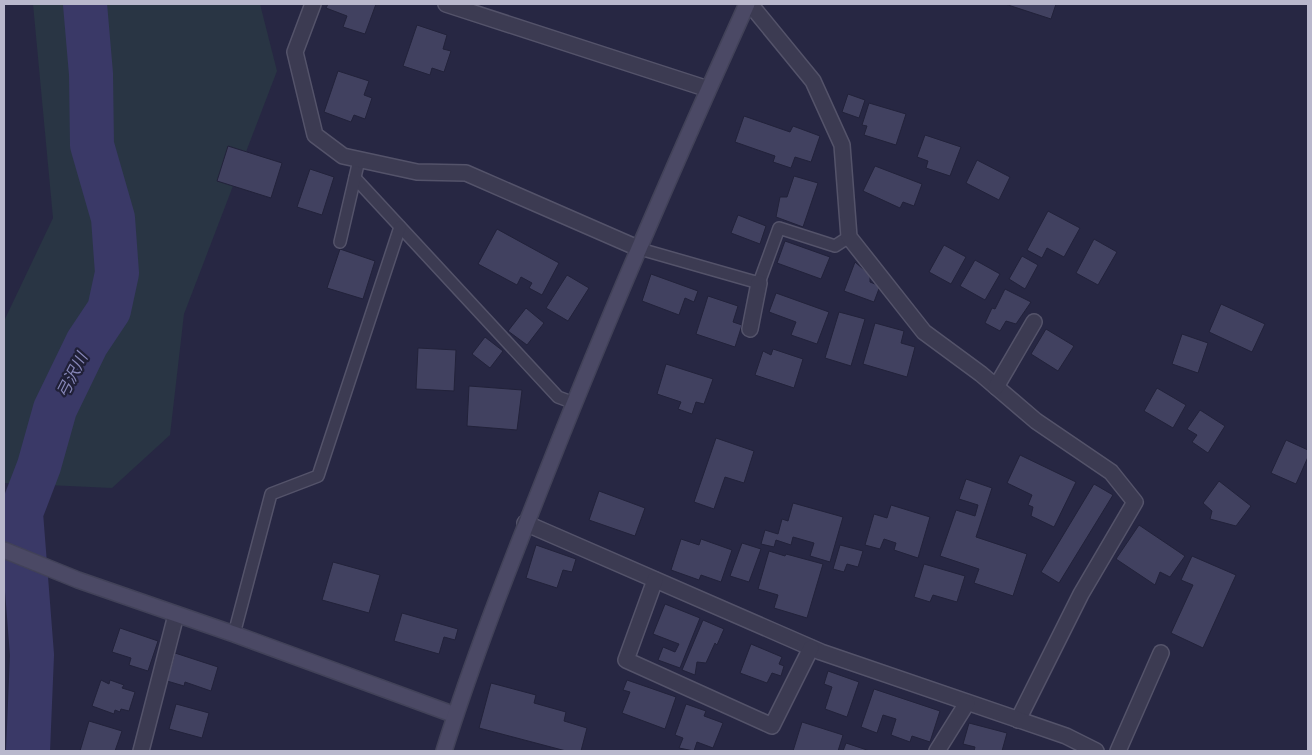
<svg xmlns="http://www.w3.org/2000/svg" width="1312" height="755" viewBox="0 0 1312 755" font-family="Barlow,'Noto Sans JP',sans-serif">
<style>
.green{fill:#293544}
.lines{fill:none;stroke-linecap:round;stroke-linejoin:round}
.river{stroke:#3a3967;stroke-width:44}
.building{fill:#414160;stroke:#22223a}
.lane-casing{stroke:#54536a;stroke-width:14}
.street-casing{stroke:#54536a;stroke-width:18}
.secondary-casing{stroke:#424259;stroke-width:18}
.lane{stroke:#3c3b52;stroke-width:11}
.street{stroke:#3c3b52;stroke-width:15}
.secondary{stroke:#4b4965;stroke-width:15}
.labels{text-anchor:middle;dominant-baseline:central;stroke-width:4.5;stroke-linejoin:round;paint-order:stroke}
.water-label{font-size:16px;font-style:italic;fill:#8787b8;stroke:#202038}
</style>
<rect width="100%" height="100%" fill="#272743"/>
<!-- green -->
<path class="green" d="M 33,4 L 260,4 L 277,71 L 184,314 L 170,435 L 112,488 L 4,483 L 4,321 L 53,218 Z"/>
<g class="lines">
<!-- river -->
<path class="river" d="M 28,751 L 32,655 L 21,513 L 39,466 L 55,409 L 87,343 L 109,310 L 117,273 L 113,218 L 92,145 L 91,74 L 85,4"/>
</g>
<!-- building -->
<g class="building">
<path d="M 328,4 L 376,4 L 365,34 L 343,27 L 347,16 L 326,8 Z"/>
<path d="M 1005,4 L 1056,4 L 1051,19 Z"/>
<path d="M 417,25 L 447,35 L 443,49 L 451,51 L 444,72 L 432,68 L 430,75 L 403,66 Z"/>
<path d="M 338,71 L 369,81 L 364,95 L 372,98 L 365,119 L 354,115 L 351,122 L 324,112 Z"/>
<path d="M 848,94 L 865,100 L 859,118 L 842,112 Z"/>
<path d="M 869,103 L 906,114 L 896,145 L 864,135 L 867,126 L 862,125 Z"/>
<path d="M 744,116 L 790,132 L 793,126 L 820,136 L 811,162 L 795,157 L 791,168 L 773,162 L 775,156 L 735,142 Z"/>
<path d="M 925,135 L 961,147 L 950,176 L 926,168 L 928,161 L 917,157 Z"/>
<path d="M 228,146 L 282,163 L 271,198 L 217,181 Z"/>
<path d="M 977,160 L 1010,177 L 999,200 L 966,183 Z"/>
<path d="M 875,166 L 922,184 L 914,206 L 903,202 L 900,208 L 863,191 Z"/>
<path d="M 310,169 L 334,177 L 322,215 L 297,207 Z"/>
<path d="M 794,176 L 818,183 L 803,227 L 776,217 L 780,197 L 787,197 Z"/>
<path d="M 1048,211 L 1080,228 L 1064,257 L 1047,248 L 1042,258 L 1027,250 Z"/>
<path d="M 738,215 L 766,226 L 760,244 L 731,233 Z"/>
<path d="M 497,229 L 559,263 L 542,295 L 529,288 L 532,283 L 521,277 L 517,285 L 478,264 Z"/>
<path d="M 1094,239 L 1117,252 L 1098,285 L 1076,273 Z"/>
<path d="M 785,241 L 830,257 L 821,279 L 777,263 Z"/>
<path d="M 944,245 L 966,257 L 951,284 L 929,272 Z"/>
<path d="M 340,249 L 375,261 L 363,299 L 327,288 Z"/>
<path d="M 1022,256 L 1038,265 L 1025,289 L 1009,279 Z"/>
<path d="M 975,260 L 1000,274 L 985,300 L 960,286 Z"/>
<path d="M 855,262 L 870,275 L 870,282 L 880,286 L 874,302 L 844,291 Z"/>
<path d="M 651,274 L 698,291 L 694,302 L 685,298 L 679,315 L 642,301 Z"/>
<path d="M 567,275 L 589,288 L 568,321 L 546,308 Z"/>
<path d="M 1005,289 L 1031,302 L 1016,324 L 1006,321 L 1000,331 L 985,323 L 992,308 L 995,309 Z"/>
<path d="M 776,293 L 829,312 L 817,344 L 791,335 L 796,322 L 769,312 Z"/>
<path d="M 708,296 L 738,306 L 733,322 L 742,325 L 735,347 L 696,334 Z"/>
<path d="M 1221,304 L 1265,324 L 1252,352 L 1209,332 Z"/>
<path d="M 526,308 L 544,323 L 527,345 L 508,331 Z"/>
<path d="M 839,312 L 865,319 L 851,366 L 825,358 Z"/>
<path d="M 875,323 L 904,331 L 901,343 L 915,347 L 907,377 L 863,364 Z"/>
<path d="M 1046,329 L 1074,346 L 1058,371 L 1031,354 Z"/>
<path d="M 1182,334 L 1208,343 L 1198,373 L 1172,364 Z"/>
<path d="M 485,337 L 503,351 L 490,368 L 472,354 Z"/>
<path d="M 418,348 L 456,350 L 454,391 L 416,389 Z"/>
<path d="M 773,349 L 803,359 L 794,388 L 755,375 L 763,351 L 771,355 Z"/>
<path d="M 666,364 L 713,379 L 704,404 L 696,402 L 692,414 L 678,409 L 681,402 L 657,394 Z"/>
<path d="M 469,386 L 522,390 L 517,430 L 467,426 Z"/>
<path d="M 1157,388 L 1186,405 L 1173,428 L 1144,411 Z"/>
<path d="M 1200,410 L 1225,426 L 1208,453 L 1192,442 L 1197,435 L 1187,429 Z"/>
<path d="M 716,438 L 754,451 L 744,483 L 725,477 L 714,509 L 694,502 Z"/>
<path d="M 1286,440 L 1308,450 L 1308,457 L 1296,484 L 1271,473 Z"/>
<path d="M 1020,455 L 1076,482 L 1054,527 L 1031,516 L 1033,507 L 1028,505 L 1032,495 L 1007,483 Z"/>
<path d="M 966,479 L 992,488 L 976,537 L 1027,554 L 1013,596 L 974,583 L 979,569 L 940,556 L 956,510 L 975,516 L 978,505 L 959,499 Z"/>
<path d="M 1219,481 L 1251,506 L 1236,526 L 1210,519 L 1212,511 L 1203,503 Z"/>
<path d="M 1094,484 L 1113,495 L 1059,583 L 1041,572 Z"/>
<path d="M 599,491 L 645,508 L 635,536 L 589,520 Z"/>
<path d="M 793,503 L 843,517 L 830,562 L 810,556 L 814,543 L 793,537 L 791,545 L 776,540 L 774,547 L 761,544 L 765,530 L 778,534 L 782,519 L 788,521 Z"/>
<path d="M 891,505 L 930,517 L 918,558 L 894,550 L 896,543 L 884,539 L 880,549 L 865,545 L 874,514 L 887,518 Z"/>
<path d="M 1139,525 L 1185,556 L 1170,577 L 1160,572 L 1155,585 L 1116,559 Z"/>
<path d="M 681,539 L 699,545 L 701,539 L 732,550 L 721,582 L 701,575 L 699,580 L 671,570 Z"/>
<path d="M 742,543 L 761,549 L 749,582 L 730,576 Z"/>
<path d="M 536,545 L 576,559 L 572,572 L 563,570 L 557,588 L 526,578 Z"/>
<path d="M 840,545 L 863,551 L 858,567 L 847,564 L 844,572 L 833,569 Z"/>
<path d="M 769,551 L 785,556 L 786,554 L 823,564 L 807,618 L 774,608 L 778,595 L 758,589 Z"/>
<path d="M 1192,556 L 1236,575 L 1203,648 L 1171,633 L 1193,585 L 1181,580 Z"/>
<path d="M 333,562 L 380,575 L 369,613 L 322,600 Z"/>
<path d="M 924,564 L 965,576 L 957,602 L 933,595 L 930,602 L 914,597 Z"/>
<path d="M 665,604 L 700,618 L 680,668 L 658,660 L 663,647 L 675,652 L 679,644 L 653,634 Z"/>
<path d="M 402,613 L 458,629 L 455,640 L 444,637 L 439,654 L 394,641 Z"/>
<path d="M 703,620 L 724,629 L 717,645 L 715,643 L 706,663 L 697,662 L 695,675 L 682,670 Z"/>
<path d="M 120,628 L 158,641 L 148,671 L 129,665 L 131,658 L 112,652 Z"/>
<path d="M 751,644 L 782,657 L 779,664 L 784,666 L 781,676 L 772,673 L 767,683 L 740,673 Z"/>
<path d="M 175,653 L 218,667 L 211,691 L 185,682 L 184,686 L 167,681 Z"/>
<path d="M 828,671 L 859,682 L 847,717 L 825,709 L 832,687 L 824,684 Z"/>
<path d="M 101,680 L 109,684 L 110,680 L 124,685 L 122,688 L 135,692 L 129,711 L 121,709 L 120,712 L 115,710 L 114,714 L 92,706 Z"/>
<path d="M 627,680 L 676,697 L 665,729 L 622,713 L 630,692 L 623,690 Z"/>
<path d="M 491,683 L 536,695 L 534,703 L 566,712 L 564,721 L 587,728 L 581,751 L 566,751 L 479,728 Z"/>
<path d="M 874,689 L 940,711 L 930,742 L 912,736 L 910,742 L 891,735 L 896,719 L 883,715 L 877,733 L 861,727 Z"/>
<path d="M 176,704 L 209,713 L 202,738 L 169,729 Z"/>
<path d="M 686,704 L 706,711 L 704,716 L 723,723 L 713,748 L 697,742 L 694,751 L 679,748 L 683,738 L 675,735 Z"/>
<path d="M 89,721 L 122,731 L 115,751 L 80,751 Z"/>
<path d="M 802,722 L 843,735 L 838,751 L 793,751 Z"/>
<path d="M 969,723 L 1007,733 L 1002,751 L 974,751 L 975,747 L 963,744 Z"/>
<path d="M 846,743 L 870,751 L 843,751 Z"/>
</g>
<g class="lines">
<defs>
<g id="lane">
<path d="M 355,178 L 558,397 L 574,403"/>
<path d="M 340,242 L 359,160"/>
<path d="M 640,249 L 759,283 L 779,228 L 835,246 L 849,237"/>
<path d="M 234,634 L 271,494 L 318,476 L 400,227"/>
</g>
<g id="street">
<path d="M 313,4 L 295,52 L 315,135 L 343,156 L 417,172 L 466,173 L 640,249"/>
<path d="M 446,4 L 708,89"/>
<path d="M 750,4 L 813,81 L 842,145 L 849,237 L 924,332 L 981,374 L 1036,421 L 1111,472 L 1135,502 L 1081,594 L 1018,720"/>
<path d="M 750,329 L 759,283"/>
<path d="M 996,387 L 1034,322"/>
<path d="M 525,523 L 821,652 L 1066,736 L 1096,751"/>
<path d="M 655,580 L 626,660 L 772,726 L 811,648"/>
<path d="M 141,751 L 176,615"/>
<path d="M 937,751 L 967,703"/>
<path d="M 1118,751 L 1161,653"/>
</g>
<g id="secondary">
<path d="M 4,550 L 78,580 L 234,634 L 455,715"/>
<path d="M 444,751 C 475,652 514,555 552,459 C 613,305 679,154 747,4"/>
</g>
</defs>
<!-- lane casing -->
<use href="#lane" class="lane-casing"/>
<!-- street casing -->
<use href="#street" class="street-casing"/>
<!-- secondary casing -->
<use href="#secondary" class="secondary-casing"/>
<!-- lane -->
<use href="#lane" class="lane"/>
<!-- street -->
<use href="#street" class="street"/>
<!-- secondary -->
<use href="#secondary" class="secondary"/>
</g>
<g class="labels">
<!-- water labels -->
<g class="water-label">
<text transform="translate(71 375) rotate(-63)">弓沢川</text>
</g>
</g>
<!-- border -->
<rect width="1312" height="755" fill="none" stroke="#b9b8cc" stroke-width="10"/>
</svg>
